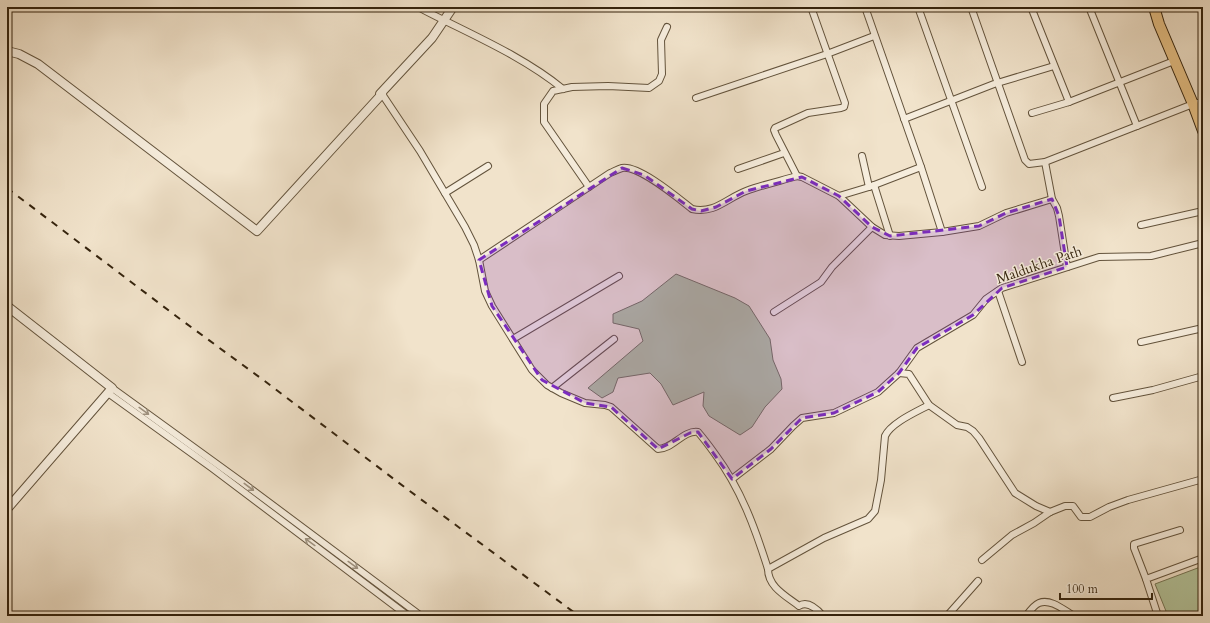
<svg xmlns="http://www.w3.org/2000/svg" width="1210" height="623" viewBox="0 0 1210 623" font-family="Cardo,serif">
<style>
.green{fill:#b4c59c;stroke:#747454}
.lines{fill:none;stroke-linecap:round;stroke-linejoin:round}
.minor-casing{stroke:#63533c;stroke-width:8}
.tertiary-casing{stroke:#63533c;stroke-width:10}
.primary-casing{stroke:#34230d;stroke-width:12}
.minor{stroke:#f6eddd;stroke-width:6}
.tertiary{stroke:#f6eddd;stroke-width:8}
.primary{stroke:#e8c286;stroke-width:10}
.rail{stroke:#34230d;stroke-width:2;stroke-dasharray:7 7;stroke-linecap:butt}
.oneway{stroke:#9f927f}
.marked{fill:#7b2cbf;fill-opacity:0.2;stroke:#7b2cbf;stroke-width:3;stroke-dasharray:8 5;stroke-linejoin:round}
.labels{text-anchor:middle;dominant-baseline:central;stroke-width:3;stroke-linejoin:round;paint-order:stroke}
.street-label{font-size:14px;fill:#34230d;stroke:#f6eddd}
</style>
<rect width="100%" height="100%" fill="#f1e3cb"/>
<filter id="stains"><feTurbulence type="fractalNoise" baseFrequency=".005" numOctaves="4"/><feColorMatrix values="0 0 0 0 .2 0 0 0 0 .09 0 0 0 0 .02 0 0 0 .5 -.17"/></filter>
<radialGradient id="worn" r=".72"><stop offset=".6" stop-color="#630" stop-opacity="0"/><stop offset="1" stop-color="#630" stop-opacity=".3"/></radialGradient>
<!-- green -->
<g class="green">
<path d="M 676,274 L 735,298 L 749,306 L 770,339 L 773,360 L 781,379 L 782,389 L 765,407 L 752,427 L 740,435 L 709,416 L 703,406 L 704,392 L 673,405 L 661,384 L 650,373 L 618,378 L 613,392 L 602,398 L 588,388 L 643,341 L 639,329 L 613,323 L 613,314 L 642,301 Z"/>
<path d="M 1203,566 L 1203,616 L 1168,616 L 1155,584 Z"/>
</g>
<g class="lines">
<defs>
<g id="minor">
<path d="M 418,7 C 467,33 520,54 563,89"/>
<path d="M 865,7 L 921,167 L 942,232 L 979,226 L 1006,213 L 1052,199"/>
<path d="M 918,7 L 982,187"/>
<path d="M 971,7 L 1025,160 L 1029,164 L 1045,162 L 1193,104 L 1203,102"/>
<path d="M 1031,7 L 1069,102"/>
<path d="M 1089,7 L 1137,126"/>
<path d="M 382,94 L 420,151 L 465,227 L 474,245 L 479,260 L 485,291 L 492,306 L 532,370 L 547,385 L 561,393 L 585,403 L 605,405 L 611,407 L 658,449 C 673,449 683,430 698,432 C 704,439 710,447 715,454 C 741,489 755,528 768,569 C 768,587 786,596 799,606 C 808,600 817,609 823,616"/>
<path d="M 696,98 L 827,54 L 874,36"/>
<path d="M 1032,113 L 1069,102 L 1174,61"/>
<path d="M 904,119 L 994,84 L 1054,66"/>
<path d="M 862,156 L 869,187"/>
<path d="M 1045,162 L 1052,199 L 1057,208 L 1059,216 L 1067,267"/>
<path d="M 738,169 L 784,153"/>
<path d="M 797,176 L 776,135 L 774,130 L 775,128 L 808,113 L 841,108 L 844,107 L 845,103 L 811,7"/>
<path d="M 874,185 L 890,236"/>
<path d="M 589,187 L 544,122 L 544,104 L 553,91 L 572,87 L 608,86 L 649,88 L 659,81 L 662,74 L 661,40 L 667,27"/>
<path d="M 445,193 L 488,166"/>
<path d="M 839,196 L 869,187 L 921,167"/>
<path d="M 1141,225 L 1203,211"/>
<path d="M 479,260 L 610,173 C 613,172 618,169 622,168 C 639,165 678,198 692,209 C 715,214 727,198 746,191 C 762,185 780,181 797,176 L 802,177 L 839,196 L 872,227 L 885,235 L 899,236 L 942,232"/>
<path d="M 998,291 L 1022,362"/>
<path d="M 774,312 L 821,282 L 832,267 L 872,227"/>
<path d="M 513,339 L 619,276"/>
<path d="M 1141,342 L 1203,328"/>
<path d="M 899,373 L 909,374 L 929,405 L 957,425 L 967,427 L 973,431 L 979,438 L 1015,493 L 1036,506 L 1050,512"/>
<path d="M 112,388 L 243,483 L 421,616"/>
<path d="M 552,388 L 614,339"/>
<path d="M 108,393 L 212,468 L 408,616"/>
<path d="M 1113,398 L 1153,390 L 1203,376"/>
<path d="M 732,479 L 771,449 L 793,426 L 802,418 L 834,413 L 878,392 L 899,373 L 917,348 L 973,315 L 986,299 L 1002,288 L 1099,257 L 1151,256 L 1203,243"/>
<path d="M 982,560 L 1012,535 L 1034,523 L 1050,512 L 1065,506 L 1073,506 L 1081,517 L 1090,517 L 1109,507 L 1128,500 L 1203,479"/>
<path d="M 768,569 L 824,538 L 868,519 L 875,511 L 881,480 L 885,436 C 891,423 916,412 929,405"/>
<path d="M 1146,579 L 1134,548 L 1134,544 L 1180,530"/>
<path d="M 947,616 L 978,581"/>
<path d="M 1026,616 C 1029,612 1034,605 1039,603 C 1051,598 1065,611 1074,616"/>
<path d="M 1158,616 L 1146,579 L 1203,558"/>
</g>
<g id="tertiary">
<path d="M 7,51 L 19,54 L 38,64 L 257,231 L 382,94 L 380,94 L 432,38 L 453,7"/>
<path d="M 7,306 L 112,388 L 7,509"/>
</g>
<path id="primary" d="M 1154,7 L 1159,24 L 1193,104 L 1203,131"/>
</defs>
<!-- minor casing -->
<use href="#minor" class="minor-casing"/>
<!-- tertiary casing -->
<use href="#tertiary" class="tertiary-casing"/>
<!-- primary casing -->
<use href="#primary" class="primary-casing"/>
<!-- minor -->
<use href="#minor" class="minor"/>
<!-- tertiary -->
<use href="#tertiary" class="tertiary"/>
<!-- primary -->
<use href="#primary" class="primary"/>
<!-- rail -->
<path class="rail" d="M 7,188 L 176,316 L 266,382 L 407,489 L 579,616"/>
</g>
<!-- one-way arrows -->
<defs><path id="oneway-shaft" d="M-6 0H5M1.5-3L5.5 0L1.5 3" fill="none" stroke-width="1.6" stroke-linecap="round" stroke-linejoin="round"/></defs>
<g class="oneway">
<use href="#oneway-shaft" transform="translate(144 411) rotate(36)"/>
<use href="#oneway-shaft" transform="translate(249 487) rotate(37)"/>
<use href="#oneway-shaft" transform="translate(310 542) rotate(-144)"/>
<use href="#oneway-shaft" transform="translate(353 565) rotate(36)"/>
</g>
<!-- marked area -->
<path class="marked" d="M 622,168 L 644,175 L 692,209 L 701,211 L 716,207 L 746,191 L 802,177 L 839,196 L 872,227 L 890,236 L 979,226 L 1006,213 L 1052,199 L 1059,216 L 1067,267 L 1002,288 L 973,315 L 917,348 L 899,373 L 878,392 L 834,413 L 802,418 L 771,449 L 732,479 L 698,432 L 690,433 L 658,449 L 611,407 L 585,403 L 542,380 L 492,306 L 479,260 Z"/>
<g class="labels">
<!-- street labels -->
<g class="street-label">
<text transform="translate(1039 265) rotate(-19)">Maldukha Path</text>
</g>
</g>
<!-- margin -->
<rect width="1210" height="623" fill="none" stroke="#f1e3cb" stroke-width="24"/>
<rect x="8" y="8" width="1194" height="607" fill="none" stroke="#34230d" stroke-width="2"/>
<rect x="12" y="12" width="1186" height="599" fill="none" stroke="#34230d"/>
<!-- scale -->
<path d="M1060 593v6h92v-6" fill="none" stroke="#34230d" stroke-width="2"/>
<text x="1066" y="593" font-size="12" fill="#34230d" stroke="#f6eddd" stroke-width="3" paint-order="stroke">100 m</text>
<rect width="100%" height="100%" filter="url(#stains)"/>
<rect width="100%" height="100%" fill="url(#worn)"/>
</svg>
